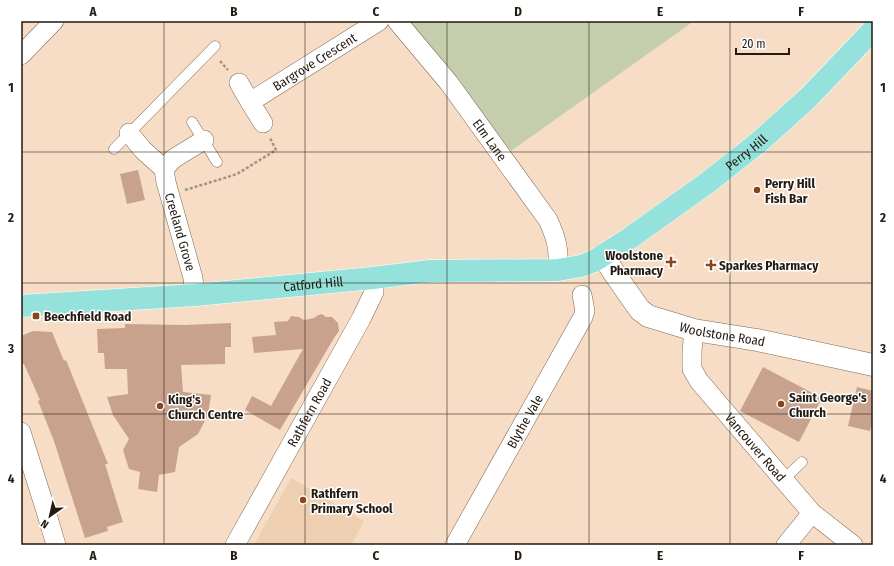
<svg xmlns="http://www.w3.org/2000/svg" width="894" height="566" viewBox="0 0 894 566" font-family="'Fira Sans Condensed',sans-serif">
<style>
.built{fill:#efcfb2}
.green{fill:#c5ceac}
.building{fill:#c9a28e}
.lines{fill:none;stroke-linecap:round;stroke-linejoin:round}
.service-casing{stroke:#7f6853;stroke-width:11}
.minor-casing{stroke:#7f6853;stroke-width:20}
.tertiary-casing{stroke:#7f6853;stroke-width:23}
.primary-casing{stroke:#fff;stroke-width:23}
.path{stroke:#a5927f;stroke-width:2.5;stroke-dasharray:3 2;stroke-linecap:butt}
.service{stroke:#fff;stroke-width:10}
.minor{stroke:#fff;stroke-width:19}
.tertiary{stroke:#fff;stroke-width:22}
.primary{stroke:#95e2dc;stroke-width:22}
.grid{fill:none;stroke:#231a11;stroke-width:1;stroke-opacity:0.55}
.poi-dot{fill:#8a451d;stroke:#fff;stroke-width:1.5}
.labels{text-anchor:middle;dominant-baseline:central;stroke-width:3;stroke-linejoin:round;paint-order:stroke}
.street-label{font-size:13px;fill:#231a11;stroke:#fff}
.poi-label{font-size:13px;font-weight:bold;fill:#231a11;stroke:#fff;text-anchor:start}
.neatline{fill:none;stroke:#231a11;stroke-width:1.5}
.grid-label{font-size:13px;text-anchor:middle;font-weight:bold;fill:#231a11}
</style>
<rect width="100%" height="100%" fill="#f7ddc5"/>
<!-- built -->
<path class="built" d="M 291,478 L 364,521 L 351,545 L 254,545 Z"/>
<!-- green -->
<path class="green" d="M 407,21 L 694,21 L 511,151 L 446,66 Z"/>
<!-- building -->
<g class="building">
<path d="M 138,170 L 145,200 L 127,204 L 120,174 Z"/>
<path d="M 322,314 L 326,317 L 332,317 L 338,323 L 339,331 L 334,338 L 280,430 L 245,410 L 252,396 L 271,406 L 303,349 L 254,353 L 252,337 L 276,335 L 274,322 L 288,321 L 291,316 L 299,317 L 304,320 L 314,318 L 318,315 Z"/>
<path d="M 231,323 L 231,347 L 225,347 L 225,364 L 181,365 L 183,392 L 211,395 L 208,415 L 198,434 L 179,447 L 175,472 L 159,475 L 157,492 L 138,489 L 140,472 L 129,469 L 123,450 L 129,439 L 113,415 L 107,397 L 128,394 L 127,369 L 105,369 L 104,353 L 98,353 L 97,329 L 125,328 L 125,324 L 186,325 Z"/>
<path d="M 33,331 L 52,332 L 64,361 L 66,360 L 108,464 L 105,464 L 123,522 L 107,527 L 108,531 L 85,538 L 54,441 L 38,401 L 40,400 L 24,364 L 21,365 L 21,336 Z"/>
<path d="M 763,367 L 822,398 L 799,442 L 740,411 Z"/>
<path d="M 857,387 L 873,391 L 873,427 L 871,427 L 870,431 L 848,426 Z"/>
</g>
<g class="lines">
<defs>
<g id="service">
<path d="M 192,122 L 217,162"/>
<path d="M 114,149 L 215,46"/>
<path d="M 783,480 L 802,462"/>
</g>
<g id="minor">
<path id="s1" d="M 397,21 L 449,83 L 548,220 C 557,239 559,250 558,270"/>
<path d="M 21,55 L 54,21"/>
<path id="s2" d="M 239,83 L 250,102 L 379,21"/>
<path d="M 250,102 L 263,123"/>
<path d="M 129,133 L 143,150 L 164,169"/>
<path d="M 195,295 L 193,278 L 166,182 L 164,169 L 173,159 L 204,140"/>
<path id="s3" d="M 694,330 L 692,351 L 692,369 L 699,381 L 812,513 L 853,545"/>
<path d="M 21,432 L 45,508 L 56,545"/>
<path id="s4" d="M 235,545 L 361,319 L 374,292 L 373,278"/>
<path id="s5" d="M 455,545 L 583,317 L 585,311 L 582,295"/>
<path d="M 786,545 L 812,513"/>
</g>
<g id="tertiary">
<path id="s6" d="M 603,255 L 614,273 L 640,310 L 648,316 L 694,330 L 757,340 L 873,365"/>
</g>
<g id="primary">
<path id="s7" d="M 21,306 L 195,295 L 373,278 L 430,271 L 558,270 L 581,266 L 594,261 L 630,238 L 707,183 L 758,143 L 808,98 L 873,30"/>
</g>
</defs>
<!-- service casing -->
<use href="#service" class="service-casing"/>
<!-- minor casing -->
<use href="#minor" class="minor-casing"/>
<!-- tertiary casing -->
<use href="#tertiary" class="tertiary-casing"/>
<!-- primary casing -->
<use href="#primary" class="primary-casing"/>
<!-- path -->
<g class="path">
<path d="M 220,61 L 228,70"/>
<path d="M 185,190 L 218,180 L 237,174 L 276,150 L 270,138"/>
</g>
<!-- service -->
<use href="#service" class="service"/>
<!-- minor -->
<use href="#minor" class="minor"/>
<!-- tertiary -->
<use href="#tertiary" class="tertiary"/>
<!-- primary -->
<use href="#primary" class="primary"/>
</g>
<!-- grid -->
<path class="grid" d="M 164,21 L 164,545M 305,21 L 305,545M 447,21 L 447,545M 589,21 L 589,545M 730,21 L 730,545M 21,152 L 873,152M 21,283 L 873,283M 21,414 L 873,414"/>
<!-- markers -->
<g class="poi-dot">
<circle cx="757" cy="190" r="4"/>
<path d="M669 256h4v4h4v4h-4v4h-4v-4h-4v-4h4z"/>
<path d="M709 259h4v4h4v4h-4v4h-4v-4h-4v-4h4z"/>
<rect x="32" y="312" width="8" height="8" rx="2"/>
<circle cx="781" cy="404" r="4"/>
<circle cx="160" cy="406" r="4"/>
<circle cx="303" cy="500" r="4"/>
</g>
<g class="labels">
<!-- street labels -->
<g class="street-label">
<text stroke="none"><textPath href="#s2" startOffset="98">Bargrove Crescent</textPath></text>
<text stroke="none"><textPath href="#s1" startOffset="151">Elm Lane</textPath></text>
<text stroke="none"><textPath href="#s7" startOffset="763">Perry Hill</textPath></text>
<text transform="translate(180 232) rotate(74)">Creeland Grove</text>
<text stroke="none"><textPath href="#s7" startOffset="293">Catford Hill</textPath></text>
<text stroke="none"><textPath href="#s6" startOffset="153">Woolstone Road</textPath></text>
<text stroke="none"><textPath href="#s4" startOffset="152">Rathfern Road</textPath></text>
<text stroke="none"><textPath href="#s5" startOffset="142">Blythe Vale</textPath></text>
<text stroke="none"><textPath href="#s3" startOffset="140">Vancouver Road</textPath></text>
</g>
<!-- poi labels -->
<g class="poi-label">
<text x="765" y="183">Perry Hill<tspan x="765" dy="15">Fish Bar</tspan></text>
<text x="663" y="255" text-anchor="end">Woolstone<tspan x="663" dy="15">Pharmacy</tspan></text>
<text x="719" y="265">Sparkes Pharmacy</text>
<text x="44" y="316">Beechfield Road</text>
<text x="789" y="397">Saint George's<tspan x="789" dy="15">Church</tspan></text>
<text x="168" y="399">King's<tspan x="168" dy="15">Church Centre</tspan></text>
<text x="311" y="493">Rathfern<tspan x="311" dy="15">Primary School</tspan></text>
</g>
</g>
<!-- border -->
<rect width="894" height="566" fill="none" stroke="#ffffff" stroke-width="44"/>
<!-- north arrow -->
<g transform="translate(50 516) rotate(214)" stroke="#ffffff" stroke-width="3" paint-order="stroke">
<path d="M0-3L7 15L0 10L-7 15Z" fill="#231a11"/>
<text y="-6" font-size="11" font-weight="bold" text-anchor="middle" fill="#231a11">N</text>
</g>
<!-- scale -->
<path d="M736 48v6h53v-6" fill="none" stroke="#231a11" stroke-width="2"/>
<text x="742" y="48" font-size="12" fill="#231a11" stroke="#ffffff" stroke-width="3" paint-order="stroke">20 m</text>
<rect x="22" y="22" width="850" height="522" class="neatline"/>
<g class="grid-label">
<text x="93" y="16">A</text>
<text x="234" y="16">B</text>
<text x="376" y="16">C</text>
<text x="518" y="16">D</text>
<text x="660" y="16">E</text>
<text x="801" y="16">F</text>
<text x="11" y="92">1</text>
<text x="883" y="92">1</text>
<text x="11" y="222">2</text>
<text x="883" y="222">2</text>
<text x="11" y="353">3</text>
<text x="883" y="353">3</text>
<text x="11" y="483">4</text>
<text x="883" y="483">4</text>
<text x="93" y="560">A</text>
<text x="234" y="560">B</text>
<text x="376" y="560">C</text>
<text x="518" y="560">D</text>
<text x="660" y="560">E</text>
<text x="801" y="560">F</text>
</g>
</svg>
